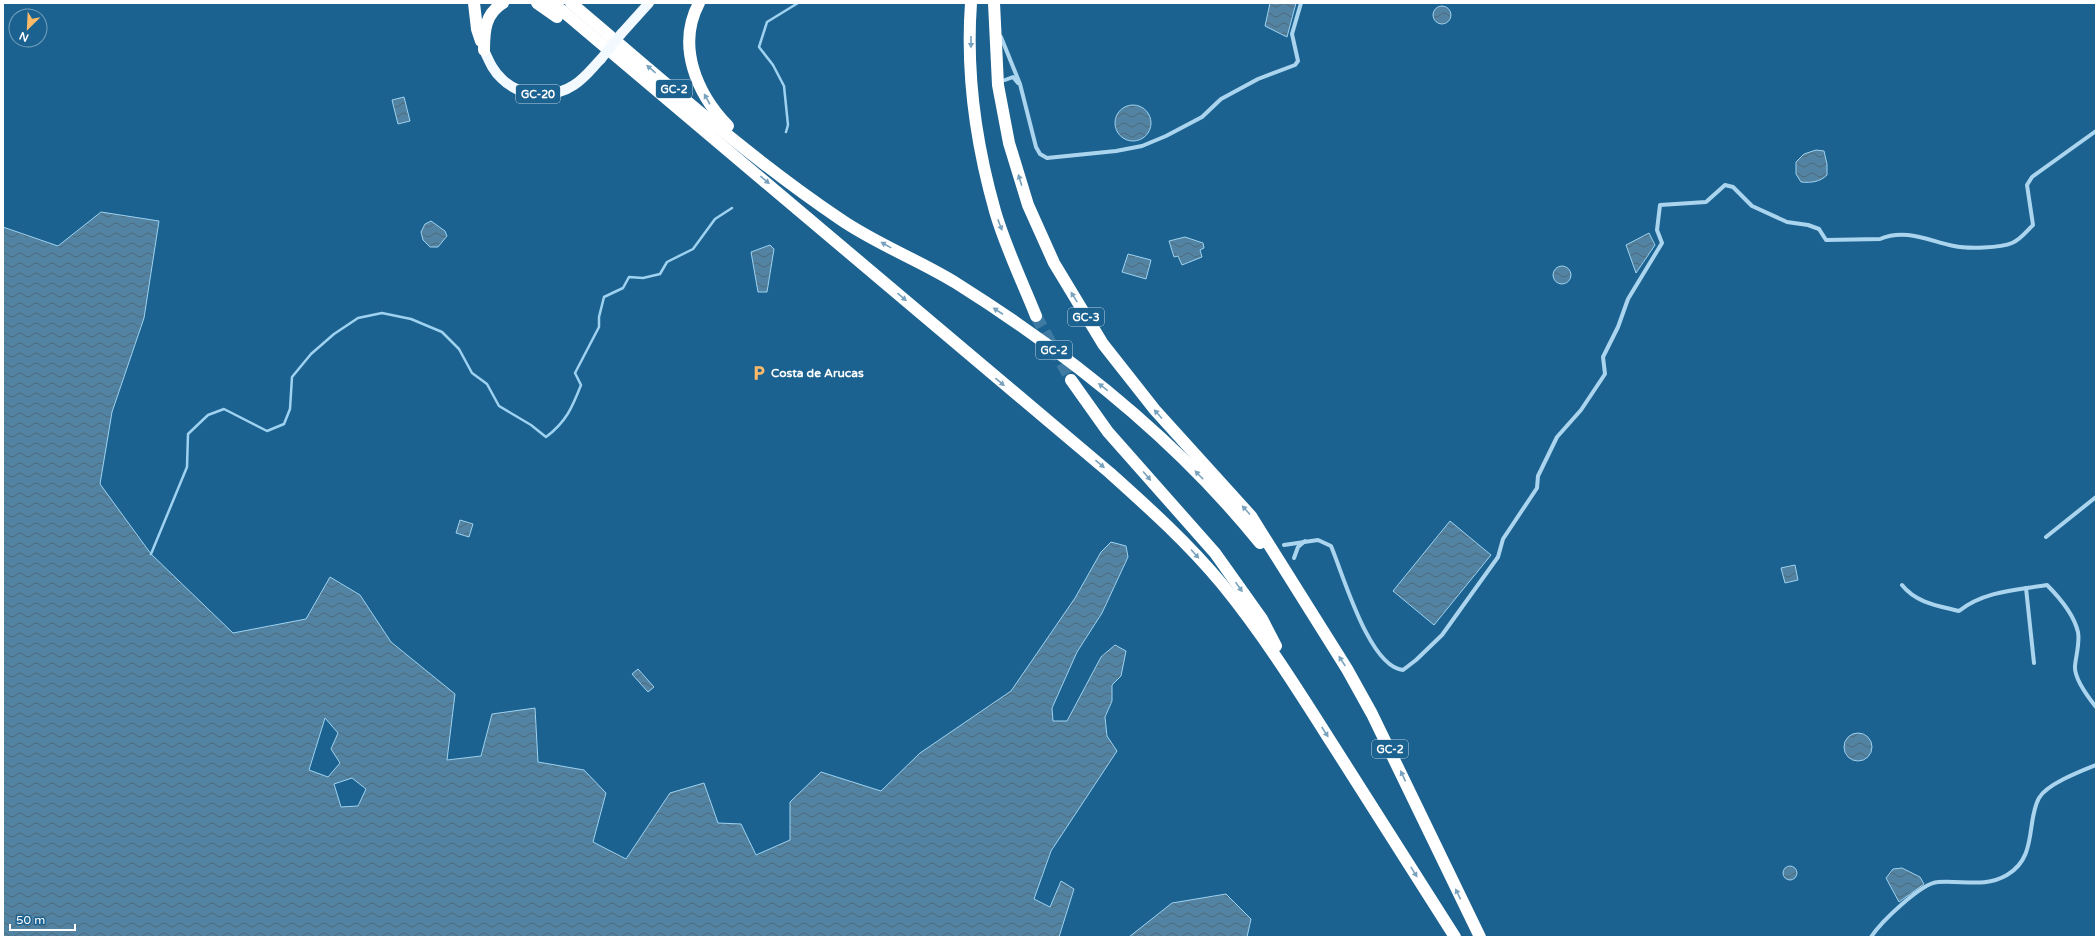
<svg xmlns="http://www.w3.org/2000/svg" width="2099" height="940" viewBox="0 0 2099 940" font-family="'Varela Round',sans-serif">
<style>
.water{fill:url(#water-waves);stroke:#9ed2f0;fill-rule:evenodd}
.lines{fill:none;stroke-linecap:round;stroke-linejoin:round}
.stream{stroke:#9ed2f0;stroke-width:2.5}
.highway-tunnel{stroke:#3e7aa1;stroke-width:12;stroke-dasharray:12 6;stroke-linecap:butt}
.street{stroke:#abd5ee;stroke-width:4}
.primary{stroke:#f2f9ff;stroke-width:10}
.highway{stroke:#fff;stroke-width:12}
.primary-bridge{stroke:#f2f9ff;stroke-width:10}
.oneway{fill:#77a1bc}
.labels{text-anchor:middle;dominant-baseline:central;stroke-width:3;stroke-linejoin:round;paint-order:stroke}
.shield{fill:#1c6290;stroke:#bbd0de;stroke-width:1}
.shield-label{font-size:11px;font-weight:bold;fill:#fff}
.poi-label{font-size:12px;font-weight:bold;fill:#fff;stroke:#1c6290;text-anchor:start}
</style>
<defs>
<pattern id="water-waves" width="16" height="10" patternUnits="userSpaceOnUse"><rect width="16" height="10" fill="#5283a2"/><path d="M0 5q4-4 8 0t8 0" fill="none" stroke="#4f6a7b"/></pattern>
</defs>
<rect width="100%" height="100%" fill="#1c6290"/>
<!-- water -->
<g class="water">
<path d="M 1270,3 L 1296,3 L 1287,37 L 1265,26 Z"/>
<circle cx="1442" cy="15" r="9"/>
<path d="M 404,97 L 410,121 L 398,124 L 392,100 Z"/>
<circle cx="1133" cy="123" r="18"/>
<path d="M 1816,150 L 1824,151 L 1827,164 L 1827,175 C 1820,182 1811,183 1801,182 L 1796,174 L 1796,162 L 1804,154 Z"/>
<path d="M 101,212 L 159,221 L 144,318 L 112,412 L 100,484 L 151,554 L 233,633 L 306,619 L 330,577 L 360,595 L 391,642 L 455,694 L 447,760 L 481,756 L 492,714 L 535,708 L 538,762 L 584,770 L 606,793 L 593,842 L 626,859 L 670,793 L 704,783 L 718,823 L 741,824 L 756,855 L 790,840 L 790,802 L 821,772 L 881,791 L 920,753 L 1011,691 L 1075,598 L 1101,552 L 1111,542 L 1126,546 L 1128,557 L 1102,613 L 1077,652 L 1052,708 L 1053,721 L 1067,721 L 1101,657 L 1115,645 L 1126,651 L 1121,676 L 1112,685 L 1112,701 L 1105,717 L 1107,736 L 1117,751 L 1051,851 L 1034,899 L 1050,907 L 1061,881 L 1074,889 L 1059,937 L 3,937 L 3,227 L 58,246 ZM 325,718 L 338,733 L 331,749 L 340,763 L 328,777 L 309,770 ZM 352,778 L 366,789 L 358,806 L 341,807 L 334,784 Z"/>
<path d="M 431,221 L 445,231 L 447,236 L 438,247 L 430,247 L 423,240 L 421,232 L 425,224 Z"/>
<path d="M 1649,233 L 1655,245 L 1636,273 L 1626,245 Z"/>
<path d="M 1185,237 L 1203,243 L 1204,248 L 1200,250 L 1202,257 L 1182,265 L 1178,256 L 1174,257 L 1169,241 Z"/>
<path d="M 770,245 L 774,249 L 767,292 L 758,292 L 751,252 Z"/>
<path d="M 1128,254 L 1151,260 L 1146,279 L 1122,272 Z"/>
<circle cx="1562" cy="275" r="9"/>
<path d="M 460,520 L 473,524 L 469,537 L 456,533 Z"/>
<path d="M 1450,521 L 1491,555 L 1434,625 L 1393,591 Z"/>
<path d="M 1795,565 L 1798,580 L 1785,583 L 1781,568 Z"/>
<path d="M 638,669 L 654,687 L 648,692 L 632,674 Z"/>
<circle cx="1858" cy="747" r="14"/>
<circle cx="1790" cy="873" r="7"/>
<path d="M 1902,868 L 1920,877 L 1924,884 L 1899,902 L 1886,878 L 1893,869 Z"/>
<path d="M 1226,894 L 1251,919 L 1247,937 L 1129,937 L 1172,903 Z"/>
</g>
<g class="lines">
<!-- stream -->
<g class="stream">
<path d="M 786,132 L 788,125 L 784,86 L 773,65 L 759,47 L 767,22 L 798,3"/>
<path d="M 151,554 L 187,467 L 188,434 L 208,415 L 224,409 L 267,431 L 284,424 L 290,409 L 292,377 L 311,354 L 334,334 L 358,318 L 382,313 L 411,319 L 442,332 L 459,349 L 472,373 L 487,384 L 499,406 L 531,425 L 546,437 C 566,422 572,408 581,385 L 575,373 L 599,327 L 599,317 L 604,297 L 623,288 L 629,277 L 643,278 L 660,274 L 667,262 L 693,249 L 715,219 L 732,208"/>
</g>
<!-- highway-tunnel -->
<path class="highway-tunnel" d="M 1036,316 L 1071,380"/>
<!-- street -->
<g class="street">
<path d="M 1001,37 L 1020,84 L 1036,147 L 1040,154 L 1047,158 L 1116,151 L 1142,146 L 1166,136 L 1202,117 L 1221,99 L 1258,79 L 1295,65 L 1298,61 L 1292,34 L 1301,3"/>
<path d="M 1005,80 L 1013,77 L 1018,83"/>
<path d="M 2046,537 L 2096,497"/>
<path d="M 1284,545 L 1318,540 L 1331,546 C 1343,574 1369,667 1403,670 L 1416,660 L 1442,635 L 1498,557 L 1503,539 L 1537,488 L 1538,476 L 1557,437 L 1581,410 L 1605,374 L 1603,357 L 1618,327 L 1628,299 L 1662,243 L 1657,230 L 1660,205 L 1706,202 L 1725,185 L 1733,187 L 1752,206 L 1787,222 L 1808,225 L 1819,229 L 1826,240 L 1880,239 C 1906,228 1929,241 1954,246 C 1967,249 2001,248 2012,243 C 2020,240 2027,231 2033,225 L 2027,185 L 2032,177 L 2096,131"/>
<path d="M 1294,558 L 1298,547 L 1305,541"/>
<path d="M 1902,585 C 1916,603 1939,606 1959,611 C 1984,591 2017,590 2047,585 C 2059,597 2074,615 2078,632 C 2080,643 2076,655 2075,666 C 2074,679 2088,697 2096,707"/>
<path d="M 2026,588 L 2034,663"/>
<path d="M 1871,937 C 1881,922 1921,883 1938,882 C 1962,880 1985,888 2007,875 C 2038,857 2026,821 2039,798 C 2047,784 2081,771 2096,765"/>
</g>
<!-- primary -->
<g class="primary">
<path d="M 621,34 L 649,3"/>
<path d="M 484,50 C 489,61 493,71 502,79 C 520,97 553,99 574,85 C 585,78 592,68 601,59"/>
</g>
<!-- highway -->
<g class="highway">
<path d="M 474,3 L 477,29 L 481,41"/>
<path d="M 537,3 L 557,17"/>
<path d="M 553,3 L 1110,473 C 1149,508 1188,543 1222,584 C 1263,634 1298,690 1333,745 C 1374,809 1415,873 1455,937"/>
<path d="M 571,3 C 659,77 745,155 840,219 C 876,244 919,260 956,283 C 1069,354 1176,439 1260,543"/>
<path d="M 699,3 C 676,46 697,94 728,126"/>
<path d="M 971,3 C 966,72 976,144 995,211 C 1005,246 1022,281 1036,316"/>
<path d="M 994,3 L 998,85 L 1009,143 L 1028,205 L 1054,263 L 1103,344 L 1155,410 L 1251,516 L 1347,669 L 1372,714 L 1480,937"/>
<path d="M 484,50 C 484,31 485,14 503,3"/>
<path d="M 1071,380 L 1108,432 L 1215,553 L 1262,619 L 1276,646"/>
</g>
<!-- primary-bridge -->
<path class="primary-bridge" d="M 601,59 L 621,34"/>
</g>
<!-- one-way arrows -->
<defs><path id="oneway-solid" d="M-6-.8H1V-3.2L6.5 0L1 3.2V.8H-6Z"/></defs>
<g class="oneway">
<use href="#oneway-solid" transform="translate(971 42) rotate(90)"/>
<use href="#oneway-solid" transform="translate(651 69) rotate(-140)"/>
<use href="#oneway-solid" transform="translate(707 99) rotate(-119)"/>
<use href="#oneway-solid" transform="translate(765 180) rotate(40)"/>
<use href="#oneway-solid" transform="translate(1020 180) rotate(-107)"/>
<use href="#oneway-solid" transform="translate(1000 225) rotate(69)"/>
<use href="#oneway-solid" transform="translate(886 245) rotate(-151)"/>
<use href="#oneway-solid" transform="translate(902 297) rotate(41)"/>
<use href="#oneway-solid" transform="translate(1074 297) rotate(-122)"/>
<use href="#oneway-solid" transform="translate(998 311) rotate(-147)"/>
<use href="#oneway-solid" transform="translate(1000 382) rotate(40)"/>
<use href="#oneway-solid" transform="translate(1103 387) rotate(-143)"/>
<use href="#oneway-solid" transform="translate(1158 414) rotate(-132)"/>
<use href="#oneway-solid" transform="translate(1100 464) rotate(40)"/>
<use href="#oneway-solid" transform="translate(1199 475) rotate(-134)"/>
<use href="#oneway-solid" transform="translate(1147 476) rotate(49)"/>
<use href="#oneway-solid" transform="translate(1246 510) rotate(-132)"/>
<use href="#oneway-solid" transform="translate(1195 554) rotate(48)"/>
<use href="#oneway-solid" transform="translate(1239 587) rotate(55)"/>
<use href="#oneway-solid" transform="translate(1342 661) rotate(-123)"/>
<use href="#oneway-solid" transform="translate(1325 732) rotate(57)"/>
<use href="#oneway-solid" transform="translate(1403 776) rotate(-115)"/>
<use href="#oneway-solid" transform="translate(1414 872) rotate(58)"/>
<use href="#oneway-solid" transform="translate(1458 894) rotate(-116)"/>
</g>
<!-- icons -->
<defs>
<symbol id="parking-bare" viewBox="-9 -9 18 18"><path d="M-3.5-5.5H1a3.5 3.5 0 0 1 0 7H-1V5.5H-3.5ZM-1-3.4V-.6H.8a1.4 1.4 0 0 0 0-2.8Z" fill="#ffba68" stroke="#1c6290" stroke-width="2.5" paint-order="stroke"/></symbol>
</defs>
<g fill-rule="evenodd">
<use href="#parking-bare" x="748" y="362" width="22" height="22"/>
</g>
<g class="labels">
<!-- shield labels -->
<g class="shield">
<rect x="656" y="80" width="36" height="18" rx="3"/>
<rect x="516" y="85" width="44" height="18" rx="3"/>
<rect x="1068" y="308" width="36" height="18" rx="3"/>
<rect x="1036" y="341" width="36" height="18" rx="3"/>
<rect x="1372" y="740" width="36" height="18" rx="3"/>
</g>
<g class="shield-label">
<text x="674" y="89">GC-2</text>
<text x="538" y="94">GC-20</text>
<text x="1086" y="317">GC-3</text>
<text x="1054" y="350">GC-2</text>
<text x="1390" y="749">GC-2</text>
</g>
<!-- poi labels -->
<g class="poi-label">
<text x="771" y="373">Costa de Arucas</text>
</g>
</g>
<!-- border -->
<rect width="2099" height="940" fill="none" stroke="#ffffff" stroke-width="8"/>
<!-- north arrow -->
<g transform="translate(28 28) rotate(204)"><circle r="19" fill="#1c6290" stroke="#77a1bc"/>
<path d="M0-3L7 15L0 10L-7 15Z" fill="#ffba68"/>
<text y="-6" font-size="11" font-weight="bold" text-anchor="middle" fill="#ffffff">N</text>
</g>
<!-- scale -->
<path d="M10 924v6h65v-6" fill="none" stroke="#ffffff" stroke-width="2"/>
<text x="16" y="924" font-size="12" fill="#ffffff" stroke="#1c6290" stroke-width="3" paint-order="stroke">50 m</text>
</svg>
